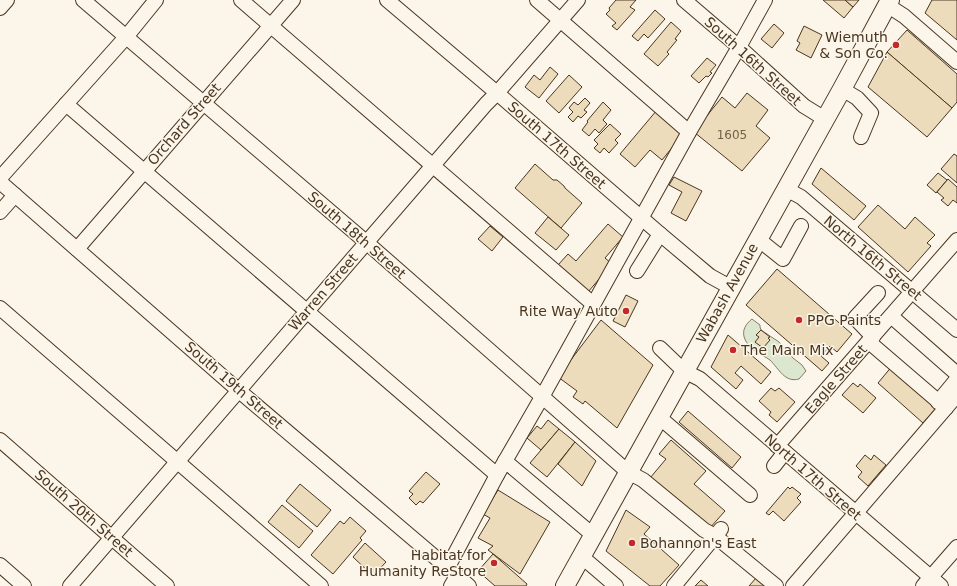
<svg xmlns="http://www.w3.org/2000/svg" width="957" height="586" viewBox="0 0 957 586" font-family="'DejaVu Sans',sans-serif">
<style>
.green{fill:#dce7d0;stroke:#887966}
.building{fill:#ecdcbc;stroke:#4a3520}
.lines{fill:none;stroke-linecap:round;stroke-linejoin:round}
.minor-casing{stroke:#4a3520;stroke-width:16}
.major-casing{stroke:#4a3520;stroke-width:20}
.minor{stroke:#fbf6e9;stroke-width:14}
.major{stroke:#fbf6e9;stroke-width:18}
.poi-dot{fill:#c62828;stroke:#fbf6e9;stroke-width:1.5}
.labels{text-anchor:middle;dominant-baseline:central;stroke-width:3;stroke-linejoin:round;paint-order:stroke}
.number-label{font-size:12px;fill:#725f47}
.poi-label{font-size:14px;fill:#4a3520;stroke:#fbf6e9;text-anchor:end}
.street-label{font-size:14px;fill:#4a3520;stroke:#fbf6e9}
</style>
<rect width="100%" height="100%" fill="#fbf6e9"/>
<!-- green -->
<path class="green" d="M 752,319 L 760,325 L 760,327 L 761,330 L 779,342 L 793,358 L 802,365 L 806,371 L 799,379 C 785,383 779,369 770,360 C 766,357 761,355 756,352 C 743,342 738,330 752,319 Z"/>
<!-- building -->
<g class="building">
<path d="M 616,0 L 636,0 L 630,7 L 635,10 L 617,30 L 612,26 L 616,23 L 606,14 L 610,10 L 609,8 Z"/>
<path d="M 823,0 L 845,0 L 853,7 L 844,18 Z"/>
<path d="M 845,0 L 859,0 L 853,7 Z"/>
<path d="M 932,0 L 957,0 L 957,40 L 925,13 Z"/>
<path d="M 655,10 L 665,19 L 648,38 L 644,34 L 638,41 L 632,36 Z"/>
<path d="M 671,22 L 681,31 L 675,39 L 677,40 L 667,52 L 669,54 L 658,66 L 644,54 Z"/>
<path d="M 774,24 L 784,33 L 772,48 L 761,39 Z"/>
<path d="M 804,26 L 822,35 L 811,58 L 796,50 L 800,43 L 797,41 Z"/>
<path d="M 907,30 L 957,74 L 957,102 L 952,108 L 887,52 Z"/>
<path d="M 887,52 L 952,108 L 927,137 L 868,87 Z"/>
<path d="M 707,58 L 716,65 L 710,72 L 712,73 L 708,77 L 706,76 L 699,83 L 691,76 Z"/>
<path d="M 550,67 L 558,74 L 539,98 L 525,87 L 534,75 L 540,80 Z"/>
<path d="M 569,75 L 582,87 L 559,113 L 546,101 Z"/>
<path d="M 747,93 L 768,110 L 756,126 L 770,138 L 742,171 L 694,132 L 722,97 L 735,108 Z"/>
<path d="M 585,98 L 590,103 L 584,110 L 587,112 L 581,118 L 578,116 L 573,122 L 568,117 L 573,112 L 569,108 L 574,102 L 578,105 Z"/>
<path d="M 603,102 L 611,110 L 603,120 L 607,124 L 599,133 L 595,129 L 589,136 L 582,130 L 588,122 L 587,121 Z"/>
<path d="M 657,110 L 684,133 L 662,160 L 650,150 L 635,167 L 620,154 Z"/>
<path d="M 610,124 L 621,134 L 615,140 L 618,143 L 609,153 L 604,148 L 600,153 L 594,148 L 598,144 L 594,140 Z"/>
<path d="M 954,154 L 957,156 L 957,183 L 941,169 Z"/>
<path d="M 535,164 L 553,180 L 557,180 L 564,186 L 565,188 L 582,203 L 561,228 L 515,188 Z"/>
<path d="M 821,168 L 866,206 L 854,220 L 812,184 Z"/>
<path d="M 938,173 L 947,180 L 936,193 L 927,185 Z"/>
<path d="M 674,177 L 702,191 L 686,221 L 671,213 L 682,192 L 669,185 Z"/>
<path d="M 948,179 L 957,187 L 957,203 L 953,200 L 948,206 L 941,200 L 944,198 L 937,192 Z"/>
<path d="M 878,205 L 905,229 L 915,217 L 935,235 L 927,243 L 931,246 L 908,272 L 858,227 Z"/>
<path d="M 548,217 L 569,235 L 556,250 L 535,233 Z"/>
<path d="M 608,224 L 623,237 L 605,258 L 612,264 L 588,292 L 558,265 L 568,254 L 576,261 Z"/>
<path d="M 490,226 L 503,237 L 492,251 L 478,239 Z"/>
<path d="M 777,269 L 852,334 L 837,352 L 830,346 L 821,356 L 829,363 L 822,371 L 746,305 Z"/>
<path d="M 626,295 L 638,301 L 625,327 L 613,321 Z"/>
<path d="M 601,320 L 653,365 L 617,428 L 585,401 L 583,404 L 573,397 L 577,391 L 558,377 Z"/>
<path d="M 761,330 L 770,337 L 768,338 L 770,340 L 763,348 L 755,342 L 759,337 L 756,335 Z"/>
<path d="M 728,335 L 771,372 L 761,384 L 741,366 L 735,373 L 743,380 L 736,389 L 711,367 Z"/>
<path d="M 893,365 L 939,405 L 923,423 L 878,383 Z"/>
<path d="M 853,383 L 858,387 L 860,384 L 876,398 L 863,413 L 842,395 Z"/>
<path d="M 771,388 L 775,391 L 779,388 L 795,402 L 777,422 L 769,415 L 771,412 L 759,401 Z"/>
<path d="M 688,411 L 741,457 L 732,468 L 679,422 Z"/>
<path d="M 548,420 L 559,429 L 541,450 L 527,438 L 537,426 L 541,429 Z"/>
<path d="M 559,429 L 575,442 L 547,477 L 530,463 Z"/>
<path d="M 671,440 L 706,471 L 694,484 L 725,511 L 709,529 L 650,478 L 666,459 L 659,454 Z"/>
<path d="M 575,442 L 596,461 L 582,486 L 558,464 Z"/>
<path d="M 865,455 L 871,460 L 874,455 L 886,465 L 868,486 L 858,477 L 862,472 L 856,466 Z"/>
<path d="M 426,472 L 440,484 L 423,503 L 420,501 L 416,505 L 409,498 L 413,494 L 409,491 Z"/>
<path d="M 300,484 L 331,510 L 317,527 L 286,501 Z"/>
<path d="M 788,487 L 790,489 L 792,487 L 801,494 L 797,498 L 801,502 L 784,521 L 773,511 L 769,515 L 766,513 Z"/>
<path d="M 498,490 L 550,522 L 520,574 L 488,550 L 493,546 L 478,538 L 490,518 L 483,514 Z"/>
<path d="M 282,505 L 313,531 L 299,548 L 268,522 Z"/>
<path d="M 626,510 L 650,527 L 644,534 L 679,565 L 660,586 L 650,586 L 606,551 Z"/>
<path d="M 350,517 L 366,531 L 360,538 L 362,540 L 333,574 L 311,555 L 340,521 L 344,524 Z"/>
<path d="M 365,543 L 386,562 L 373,576 L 353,557 Z"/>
<path d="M 493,554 L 527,584 L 526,586 L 495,586 L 478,571 Z"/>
<path d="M 756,578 L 766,586 L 749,586 Z"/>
<path d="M 701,580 L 708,586 L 695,586 Z"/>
</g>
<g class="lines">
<defs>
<g id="minor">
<path d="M 83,0 L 366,242 L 628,472 L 643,480 L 704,530 L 715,536 L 776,586"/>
<path d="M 241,0 L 593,304"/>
<path d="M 387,0 L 497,93 L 660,234 L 710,276 L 730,287"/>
<path d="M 537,0 L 689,132"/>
<path d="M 684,0 L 739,47 L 804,106 L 825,119"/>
<path d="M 887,5 L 904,16 L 957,62"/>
<path d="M 0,8 L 7,0"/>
<path d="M 842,89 L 857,98 L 871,113 L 861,137"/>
<path d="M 66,104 L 497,475"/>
<path d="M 0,178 L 126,37 L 156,0"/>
<path d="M 0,182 L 238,390 L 469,586"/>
<path d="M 786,189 L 801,197 L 957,330"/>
<path d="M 0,212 L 15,195"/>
<path d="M 758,239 L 783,259 L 801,226"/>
<path d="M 77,249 L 293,0"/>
<path d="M 637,271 L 660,234"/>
<path d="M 0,308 L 321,586"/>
<path d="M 891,316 L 957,374"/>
<path d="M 873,337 L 855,318 L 878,293"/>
<path d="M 869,342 L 946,408"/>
<path d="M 660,348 L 684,371 L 700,379 L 941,586"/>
<path d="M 938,402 L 957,379"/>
<path d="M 659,417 L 750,495"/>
<path d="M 0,440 L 167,586"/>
<path d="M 777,446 L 957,240"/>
<path d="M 505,461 L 593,535"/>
<path d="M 774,466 L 785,452"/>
<path d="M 581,556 L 616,586"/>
<path d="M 0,565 L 24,586"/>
<path d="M 448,567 L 497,475 L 542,397 L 689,132 L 739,47 L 765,0"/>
<path d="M 70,586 L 486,104 L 497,93 L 578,0"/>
<path d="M 451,586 L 457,576"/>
<path d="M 674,586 L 721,529"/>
<path d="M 793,586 L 957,395"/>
<path d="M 923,586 L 957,547"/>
</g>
<path id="major" d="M 565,586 L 842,89 L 890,0"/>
</defs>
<!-- minor casing -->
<use href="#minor" class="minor-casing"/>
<!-- major casing -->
<use href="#major" class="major-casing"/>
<!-- minor -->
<use href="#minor" class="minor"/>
<!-- major -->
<use href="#major" class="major"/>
</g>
<!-- markers -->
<g class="poi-dot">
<circle cx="896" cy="45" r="4"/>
<circle cx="626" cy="311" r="4"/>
<circle cx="799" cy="320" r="4"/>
<circle cx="733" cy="350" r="4"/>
<circle cx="632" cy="543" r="4"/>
<circle cx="494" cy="563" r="4"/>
</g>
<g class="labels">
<!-- number labels -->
<g class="number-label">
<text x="732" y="135">1605</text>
</g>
<!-- poi labels -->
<g class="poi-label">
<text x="888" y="37">Wiemuth<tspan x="888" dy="16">&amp; Son Co.</tspan></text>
<text x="618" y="311">Rite Way Auto</text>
<text x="807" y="320" text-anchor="start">PPG Paints</text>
<text x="741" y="350" text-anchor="start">The Main Mix</text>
<text x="640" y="543" text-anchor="start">Bohannon's East</text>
<text x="486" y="555">Habitat for<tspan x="486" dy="16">Humanity ReStore</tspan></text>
</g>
<!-- street labels -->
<g class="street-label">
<text transform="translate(753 61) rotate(42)">South 16th Street</text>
<text transform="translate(184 124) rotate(-49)">Orchard Street</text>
<text transform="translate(557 145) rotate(41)">South 17th Street</text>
<text transform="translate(357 235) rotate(41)">South 18th Street</text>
<text transform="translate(873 258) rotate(40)">North 16th Street</text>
<text transform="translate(323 292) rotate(-49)">Warren Street</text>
<text transform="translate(727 293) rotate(-61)">Wabash Avenue</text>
<text transform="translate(836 379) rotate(-49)">Eagle Street</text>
<text transform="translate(234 385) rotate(41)">South 19th Street</text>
<text transform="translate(813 477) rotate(41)">North 17th Street</text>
<text transform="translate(84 513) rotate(41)">South 20th Street</text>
</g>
</g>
</svg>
